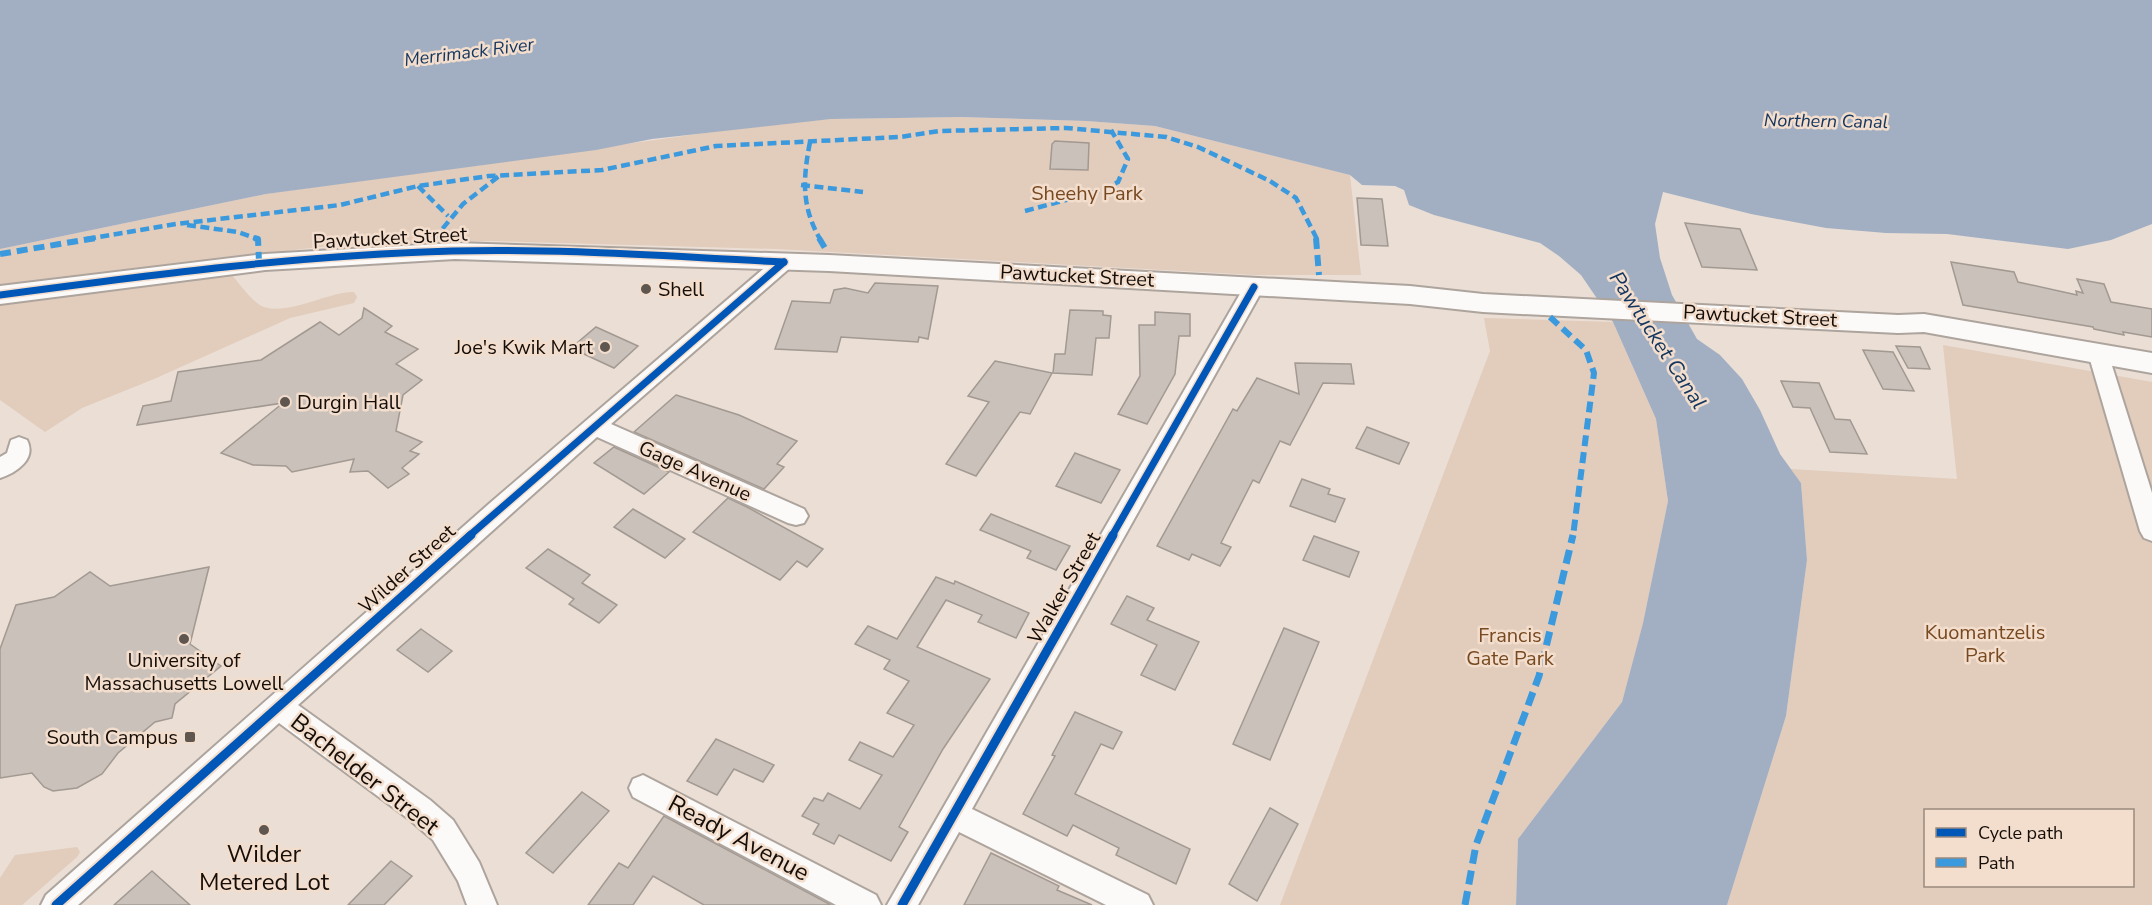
<svg xmlns="http://www.w3.org/2000/svg" width="2152" height="905" viewBox="0 0 2152 905" font-family="'Nunito Sans',sans-serif">
<style>
.green{fill:#e2ccbc;fill-rule:evenodd}
.water{fill:#a2afc2}
.building{fill:#cac1ba;stroke:#a29992;stroke-width:1.5}
.lines{fill:none;stroke-linecap:round;stroke-linejoin:round}
.minor-casing{stroke:#ada49d;stroke-width:4}
.major-casing{stroke:#ada49d;stroke-width:4}
.minor{fill:#fcfaf9;fill-rule:evenodd}
.major{fill:#fcfaf9;fill-rule:evenodd}
.quiet-far2{stroke:#3b99dd;stroke-width:4.5;stroke-dasharray:9 4.5;stroke-linecap:butt}
.quiet-far1{stroke:#3b99dd;stroke-width:6;stroke-dasharray:11 6;stroke-linecap:butt}
.quiet{stroke:#3b99dd;stroke-width:7;stroke-dasharray:14 7;stroke-linecap:butt}
.cycleway-far1-casing{stroke:#f3ddcc;stroke-width:10}
.cycleway-casing{stroke:#f3ddcc;stroke-width:13}
.cycleway-far1{stroke:#0057b8;stroke-width:7}
.cycleway{stroke:#0057b8;stroke-width:9}
.poi-dot{fill:#5f5650;stroke:#f3ddcc;stroke-width:2}
.labels{text-anchor:middle;dominant-baseline:central;stroke-width:5;stroke-linejoin:round;paint-order:stroke}
.far-water-label{font-size:18px;font-style:italic;fill:#143760;stroke:#f3ddcc}
.park-label{font-size:20px;fill:#774920;stroke:#f3ddcc}
.street-label{font-size:20px;fill:#140d08;stroke:#f3ddcc}
.poi-label{font-size:20px;fill:#140d08;stroke:#f3ddcc;text-anchor:start}
.water-label{font-size:21px;font-style:italic;fill:#143760;stroke:#f3ddcc}
.near-street-label{font-size:24px;fill:#140d08;stroke:#f3ddcc}
.near-poi-label{font-size:24px;fill:#140d08;stroke:#f3ddcc}
</style>
<rect width="100%" height="100%" fill="#eaded5"/>
<!-- green -->
<g class="green">
<path d="M 962,117 L 1086,121 L 1155,126 L 1350,175 L 1361,275 L 1256,275 L 777,249 L 491,241 L 327,246 L 0,285 L 0,249 L 266,194 L 770,124 L 831,119 Z"/>
<path d="M 231,274 C 239,283 247,295 257,303 C 279,321 328,291 354,292 L 357,297 L 354,303 L 290,318 L 154,379 L 82,408 L 45,432 L 0,400 L 0,303 Z"/>
<path d="M 1484,318 L 1613,322 L 1656,419 L 1668,501 L 1643,623 L 1622,702 L 1518,839 L 1516,905 L 1280,905 L 1490,351 Z"/>
<path d="M 1943,345 L 2152,382 L 2152,905 L 1727,905 L 1786,716 L 1807,560 L 1801,483 L 1791,469 L 1957,479 ZM 1926,810 L 2132,810 L 2132,886 L 1926,886 Z"/>
<path d="M 77,847 L 80,852 L 77,857 L 22,905 L 0,905 L 0,878 L 15,855 Z"/>
</g>
<!-- water -->
<path class="water" d="M 0,0 L 2152,0 L 2152,224 L 2111,240 L 2068,249 L 1947,234 L 1886,233 L 1826,228 L 1751,214 L 1663,192 L 1655,224 L 1660,258 L 1672,295 L 1697,339 L 1720,355 L 1742,379 L 1760,410 L 1780,454 L 1801,483 L 1807,560 L 1786,716 L 1727,905 L 1516,905 L 1518,839 L 1622,702 L 1643,623 L 1668,501 L 1656,419 L 1613,322 L 1581,275 L 1559,256 L 1540,243 L 1434,215 L 1409,205 L 1404,190 L 1395,186 L 1362,185 L 1350,175 L 1155,126 L 1086,121 L 962,117 L 831,119 L 652,139 L 596,150 L 266,194 L 0,249 Z"/>
<!-- building -->
<g class="building">
<path d="M 1055,141 L 1089,143 L 1088,170 L 1050,169 L 1052,144 Z"/>
<path d="M 1357,198 L 1382,199 L 1388,246 L 1361,245 Z"/>
<path d="M 1685,223 L 1740,229 L 1757,270 L 1702,267 Z"/>
<path d="M 1951,262 L 2014,272 L 2018,282 L 2077,295 L 2076,291 L 2083,293 L 2077,279 L 2104,284 L 2111,302 L 2152,309 L 2152,337 L 2123,332 L 2124,335 L 2094,329 L 2093,327 L 1963,305 Z"/>
<path d="M 875,283 L 938,286 L 928,339 L 919,337 L 918,342 L 841,337 L 837,352 L 775,349 L 792,301 L 830,303 L 834,290 L 845,288 L 868,293 Z"/>
<path d="M 364,308 L 392,326 L 385,332 L 418,349 L 396,364 L 422,380 L 403,395 L 396,431 L 422,442 L 410,451 L 419,454 L 402,468 L 409,474 L 388,488 L 368,471 L 350,472 L 354,459 L 292,472 L 286,466 L 253,465 L 221,453 L 283,403 L 137,425 L 143,406 L 171,401 L 178,372 L 261,360 L 320,322 L 339,335 L 362,318 Z"/>
<path d="M 1070,310 L 1103,311 L 1103,315 L 1111,316 L 1109,338 L 1096,338 L 1092,375 L 1053,373 L 1055,354 L 1065,354 Z"/>
<path d="M 1155,312 L 1190,314 L 1190,336 L 1179,336 L 1175,374 L 1147,424 L 1118,414 L 1140,376 L 1139,325 L 1155,325 Z"/>
<path d="M 596,327 L 638,346 L 614,368 L 571,348 Z"/>
<path d="M 1896,346 L 1920,347 L 1930,369 L 1908,368 Z"/>
<path d="M 1863,350 L 1893,352 L 1914,391 L 1883,389 Z"/>
<path d="M 995,361 L 1052,373 L 1030,414 L 1020,412 L 976,476 L 946,464 L 989,402 L 968,396 Z"/>
<path d="M 1295,363 L 1351,364 L 1354,384 L 1323,383 L 1290,445 L 1280,441 L 1259,483 L 1253,480 L 1221,543 L 1231,547 L 1220,566 L 1192,554 L 1189,560 L 1157,546 L 1233,409 L 1237,411 L 1257,378 L 1299,394 Z"/>
<path d="M 1781,381 L 1819,383 L 1835,419 L 1850,420 L 1867,454 L 1830,452 L 1810,408 L 1793,407 Z"/>
<path d="M 676,395 L 739,415 L 797,441 L 777,464 L 784,467 L 764,489 L 634,432 Z"/>
<path d="M 1367,427 L 1409,443 L 1399,464 L 1356,448 Z"/>
<path d="M 614,447 L 616,448 L 669,472 L 644,494 L 594,463 Z"/>
<path d="M 1075,453 L 1120,470 L 1101,503 L 1056,486 Z"/>
<path d="M 1302,479 L 1330,489 L 1328,494 L 1345,499 L 1335,522 L 1290,506 Z"/>
<path d="M 728,498 L 747,507 L 823,549 L 807,567 L 797,561 L 780,580 L 693,532 Z"/>
<path d="M 633,509 L 685,539 L 665,558 L 614,527 Z"/>
<path d="M 991,514 L 1070,546 L 1056,570 L 1027,558 L 1031,551 L 980,530 Z"/>
<path d="M 1314,536 L 1359,552 L 1349,577 L 1303,560 Z"/>
<path d="M 548,549 L 590,575 L 582,583 L 617,605 L 599,623 L 569,604 L 574,599 L 526,568 Z"/>
<path d="M 209,567 L 190,644 L 221,666 L 175,704 L 172,718 L 155,722 L 118,753 L 102,774 L 77,788 L 53,791 L 44,787 L 32,773 L 0,778 L 0,649 L 16,605 L 54,597 L 90,572 L 110,586 Z"/>
<path d="M 936,577 L 954,584 L 955,581 L 1029,613 L 1016,638 L 978,622 L 982,615 L 946,600 L 917,647 L 990,679 L 943,749 L 899,827 L 908,832 L 891,861 L 839,835 L 834,844 L 813,834 L 819,824 L 802,816 L 814,798 L 823,801 L 828,793 L 860,809 L 882,775 L 849,760 L 860,742 L 893,757 L 914,725 L 887,713 L 909,681 L 884,669 L 890,660 L 855,644 L 868,626 L 897,639 Z"/>
<path d="M 1127,596 L 1154,608 L 1147,620 L 1199,642 L 1175,690 L 1141,675 L 1157,645 L 1111,624 Z"/>
<path d="M 1284,628 L 1319,642 L 1270,760 L 1233,744 Z"/>
<path d="M 421,629 L 452,651 L 428,672 L 397,650 Z"/>
<path d="M 1075,712 L 1122,732 L 1113,749 L 1101,744 L 1075,794 L 1190,849 L 1176,884 L 1116,855 L 1119,848 L 1073,825 L 1067,836 L 1023,814 L 1055,756 L 1052,755 Z"/>
<path d="M 716,739 L 774,765 L 763,782 L 734,769 L 717,795 L 687,781 Z"/>
<path d="M 582,792 L 609,811 L 553,873 L 526,853 Z"/>
<path d="M 1270,808 L 1298,824 L 1257,901 L 1229,884 Z"/>
<path d="M 664,816 L 831,905 L 704,905 L 653,876 L 633,905 L 588,905 L 619,863 L 628,868 Z"/>
<path d="M 991,853 L 1059,886 L 1057,890 L 1092,905 L 964,905 Z"/>
<path d="M 391,861 L 412,876 L 384,905 L 348,905 Z"/>
<path d="M 152,871 L 190,905 L 114,905 Z"/>
</g>
<g class="lines">
<defs>
<g id="minor">
<path d="M 784,256 L 791,257 L 794,262 L 791,267 L 611,424 L 804,509 L 808,516 L 804,523 L 796,525 L 788,523 L 597,437 L 298,705 L 430,800 L 453,820 L 479,862 L 497,905 L 467,905 L 458,881 L 433,840 L 410,820 L 279,723 L 78,905 L 41,905 L 46,895 L 490,503 L 777,257 Z"/>
<path d="M 1254,280 L 1261,282 L 1264,287 L 972,809 L 1148,895 L 1153,905 L 1106,905 L 959,832 L 918,905 L 887,905 L 1244,287 L 1247,282 Z"/>
<path d="M 2098,346 L 2105,348 L 2108,353 L 2152,493 L 2152,541 L 2144,538 L 2140,531 L 2088,353 L 2091,348 Z"/>
<path d="M 19,437 L 27,440 C 37,459 16,473 0,478 L 0,457 L 7,453 L 11,440 Z"/>
<path d="M 643,775 L 876,895 L 881,905 L 836,905 L 633,797 L 629,788 L 633,779 Z"/>
</g>
<path id="major" d="M 455,243 L 829,255 L 1410,286 L 1483,294 L 1898,315 L 1924,314 L 2152,353 L 2152,373 L 1924,332 L 1898,333 L 1483,312 L 1410,304 L 829,271 L 455,259 L 265,270 L 0,304 L 0,286 L 265,254 Z"/>
</defs>
<!-- minor casing -->
<use href="#minor" class="minor-casing"/>
<!-- major casing -->
<use href="#major" class="major-casing"/>
<!-- minor -->
<use href="#minor" class="minor"/>
<!-- major -->
<use href="#major" class="major"/>
<!-- quiet-far2 -->
<g class="quiet-far2">
<path d="M 810,142 C 803,178 801,206 820,239"/>
<path d="M 801,185 L 863,192"/>
<path d="M 418,186 L 448,216"/>
<path d="M 1025,211 L 1103,190 L 1118,182 L 1128,159 L 1111,130"/>
<path d="M 187,225 L 238,232 L 258,239"/>
<path d="M 87,239 L 176,224 L 340,205 L 418,186 L 489,176 L 602,170 L 716,146 L 900,137 L 939,131 L 1066,128 L 1166,137 L 1198,147 L 1270,181 L 1296,198 L 1317,239"/>
<path d="M 434,239 L 463,204 L 499,176"/>
</g>
<!-- quiet-far1 -->
<g class="quiet-far1">
<path d="M 254,238 L 258,239 L 259,262"/>
<path d="M 819,238 L 825,248"/>
<path d="M 1316,238 L 1319,275"/>
<path d="M 433,240 L 435,238"/>
<path d="M 0,254 L 96,238"/>
<path d="M 1550,317 L 1586,350 L 1594,373 L 1573,536"/>
</g>
<!-- quiet -->
<path class="quiet" d="M 1465,905 L 1476,845 L 1539,676 L 1573,535"/>
<defs>
<g id="cycleway-far1">
<path d="M 0,295 C 150,275 301,255 452,251 C 563,248 674,257 784,262"/>
<path d="M 469,536 L 784,262"/>
<path d="M 1112,536 L 1254,287"/>
</g>
<g id="cycleway">
<path d="M 56,905 L 471,535"/>
<path d="M 902,905 L 1113,535"/>
</g>
</defs>
<!-- cycleway-far1 casing -->
<use href="#cycleway-far1" class="cycleway-far1-casing"/>
<!-- cycleway casing -->
<use href="#cycleway" class="cycleway-casing"/>
<!-- cycleway-far1 -->
<use href="#cycleway-far1" class="cycleway-far1"/>
<!-- cycleway -->
<use href="#cycleway" class="cycleway"/>
</g>
<!-- markers -->
<g class="poi-dot">
<circle cx="646" cy="289" r="6"/>
<circle cx="605" cy="347" r="6"/>
<circle cx="285" cy="402" r="6"/>
<circle cx="184" cy="639" r="6"/>
<rect x="184" y="731" width="12" height="12" rx="3"/>
<circle cx="264" cy="830" r="6"/>
</g>
<g class="labels">
<!-- far-water labels -->
<g class="far-water-label">
<text transform="translate(469 52) rotate(-7)">Merrimack River</text>
<text transform="translate(1826 121) rotate(1)">Northern Canal</text>
</g>
<!-- park labels -->
<g class="park-label">
<text x="1087" y="193">Sheehy Park</text>
<text x="1985" y="632">Kuomantzelis<tspan x="1985" dy="23">Park</tspan></text>
<text x="1510" y="635">Francis<tspan x="1510" dy="23">Gate Park</tspan></text>
</g>
<!-- street labels -->
<g class="street-label">
<text transform="translate(390 238) rotate(-3)">Pawtucket Street</text>
<text transform="translate(1077 276) rotate(3)">Pawtucket Street</text>
<text transform="translate(1760 316) rotate(3)">Pawtucket Street</text>
<text transform="translate(695 471) rotate(24)">Gage Avenue</text>
<text transform="translate(407 569) rotate(-42)">Wilder Street</text>
<text transform="translate(1064 588) rotate(-60)">Walker Street</text>
</g>
<!-- poi labels -->
<g class="poi-label">
<text x="658" y="289">Shell</text>
<text x="593" y="347" text-anchor="end">Joe's Kwik Mart</text>
<text x="297" y="402">Durgin Hall</text>
<text x="184" y="660" text-anchor="middle">University of<tspan x="184" dy="23">Massachusetts Lowell</tspan></text>
<text x="178" y="737" text-anchor="end">South Campus</text>
</g>
<!-- water labels -->
<g class="water-label">
<text transform="translate(1658 340) rotate(57)">Pawtucket Canal</text>
</g>
<!-- near-street labels -->
<g class="near-street-label">
<text transform="translate(365 774) rotate(38)">Bachelder Street</text>
<text transform="translate(739 838) rotate(28)">Ready Avenue</text>
</g>
<!-- near-poi labels -->
<g class="near-poi-label">
<text x="264" y="854">Wilder<tspan x="264" dy="28">Metered Lot</tspan></text>
</g>
</g>
<!-- legend -->
<rect x="1924" y="809" width="210" height="78" fill="#f3ddcc" stroke="#9a8a7e" stroke-width="1.5"/>
<rect x="1936" y="828" width="30" height="9" fill="#0057b8" stroke="#9a8a7e" stroke-width="1.5"/>
<text x="1978" y="839" font-size="18" fill="#140d08">Cycle path</text>
<rect x="1936" y="858" width="30" height="9" fill="#3b99dd" stroke="#9a8a7e" stroke-width="1.5"/>
<text x="1978" y="869" font-size="18" fill="#140d08">Path</text>
</svg>
